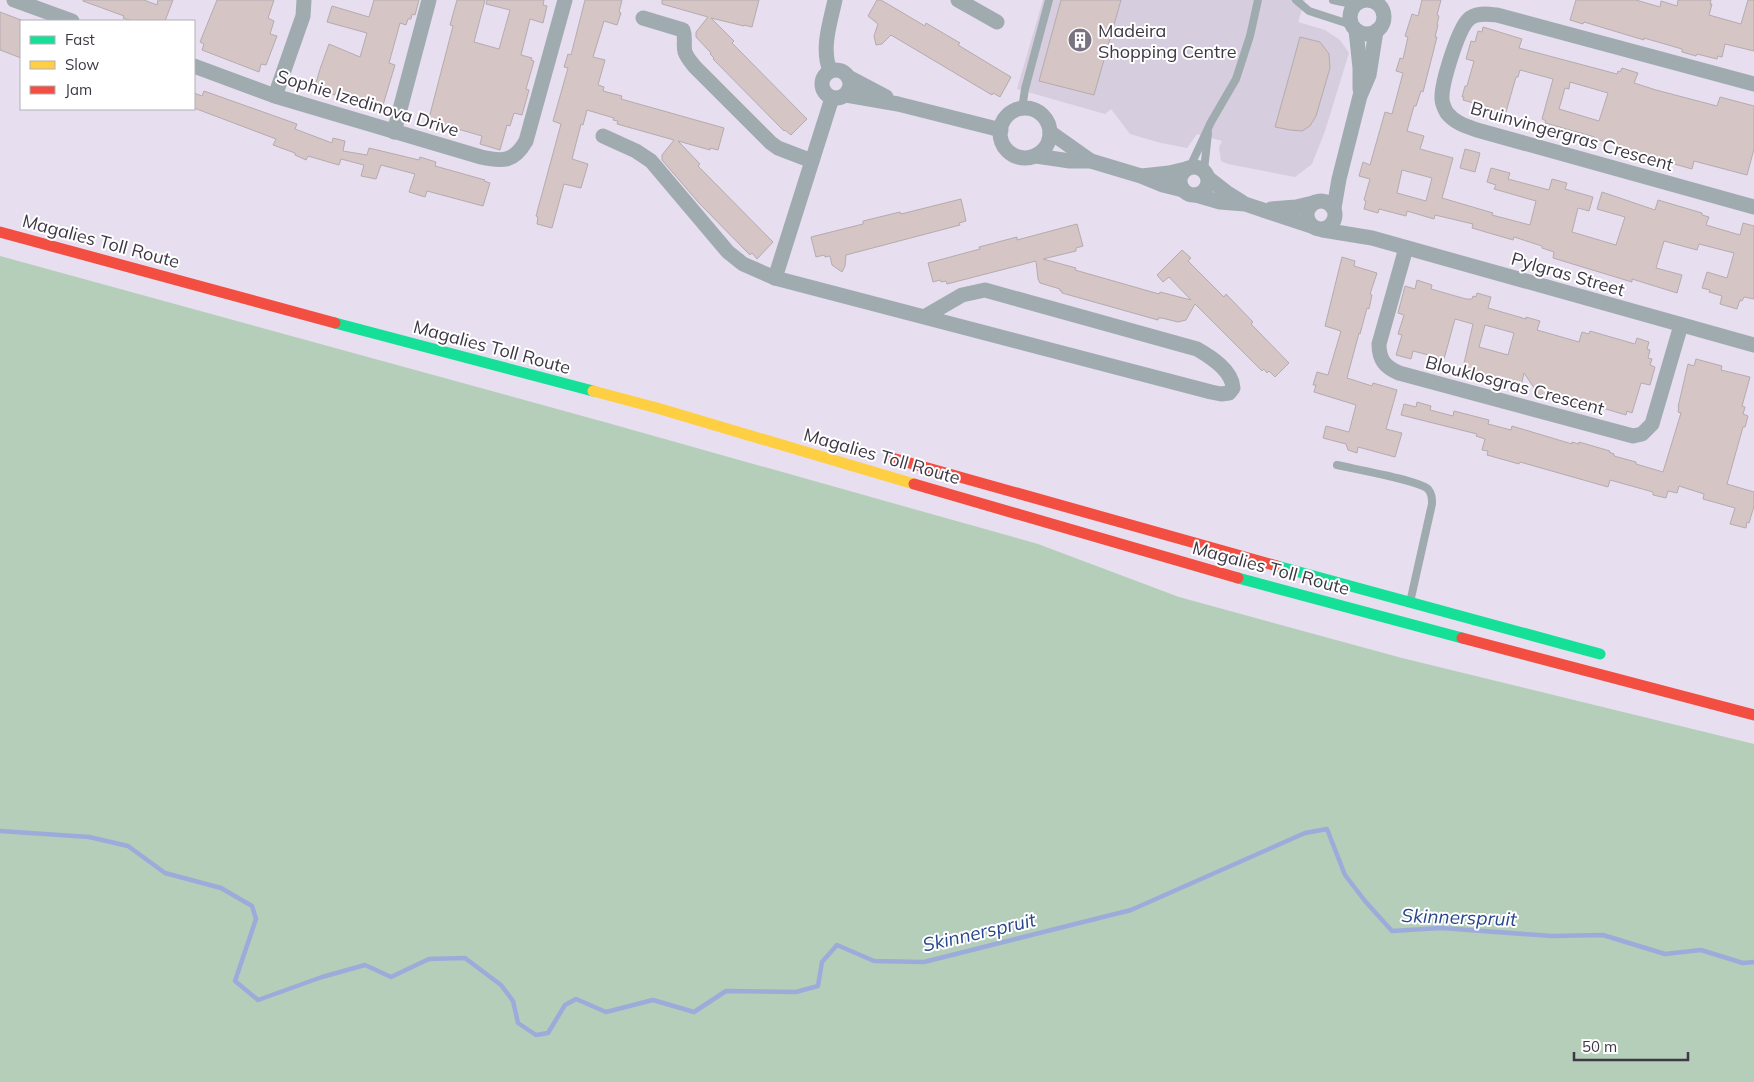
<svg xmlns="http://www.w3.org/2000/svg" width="1754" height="1082" viewBox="0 0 1754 1082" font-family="Mulish,sans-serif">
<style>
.commercial{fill:#d6cddf}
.green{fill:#b4ceba}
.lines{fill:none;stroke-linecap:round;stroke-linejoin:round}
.stream{stroke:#9bacdb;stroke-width:4.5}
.building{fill:#d5c5c5;stroke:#b5abaf;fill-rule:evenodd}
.lane{stroke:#a0abaf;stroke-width:8}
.street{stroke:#a0abaf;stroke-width:15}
.fast{stroke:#16e098;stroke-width:11}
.slow{stroke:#ffcf43;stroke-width:11}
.jam{stroke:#f24e42;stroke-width:11}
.labels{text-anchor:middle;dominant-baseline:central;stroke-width:4;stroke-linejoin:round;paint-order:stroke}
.poi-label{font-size:18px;fill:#3e3845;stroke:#fff;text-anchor:start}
.street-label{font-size:18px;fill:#3e3845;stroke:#fff}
.water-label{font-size:19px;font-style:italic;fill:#28468d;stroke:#fff}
</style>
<rect width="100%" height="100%" fill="#e7def0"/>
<!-- commercial -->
<path class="commercial" d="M 1043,0 L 1305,0 L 1298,22 L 1325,30 L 1340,40 L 1349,53 L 1325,131 L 1312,164 L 1295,177 L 1228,164 L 1221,161 L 1219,147 L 1222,141 L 1197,134 L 1187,148 L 1161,143 L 1130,134 L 1111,109 L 1105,114 L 1017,89 Z"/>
<!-- green -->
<path class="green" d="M 0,256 L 608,423 L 1038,544 L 1179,597 L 1402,658 L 1754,744 L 1754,1082 L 0,1082 Z"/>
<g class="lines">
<!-- stream -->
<path class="stream" d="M 0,831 L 89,837 L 128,846 L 165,873 L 221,888 L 252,906 L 256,919 L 235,981 L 258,1000 L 322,977 L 365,965 L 391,977 L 429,959 L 465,958 L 501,985 L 513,1001 L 518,1023 L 536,1035 L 548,1033 L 565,1005 L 576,999 L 606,1012 L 653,1000 L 694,1012 L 726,991 L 796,992 L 818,986 L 822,962 L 837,945 L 874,961 L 924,962 L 1131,910 L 1305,833 L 1327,829 L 1345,875 L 1365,901 L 1392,931 L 1441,928 L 1552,936 L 1603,935 L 1665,954 L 1701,950 L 1743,963 L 1754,962"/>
</g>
<!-- building -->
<g class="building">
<path d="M 83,0 L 144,0 L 157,5 L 158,0 L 173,0 L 165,21 L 132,21 L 123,18 L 124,16 L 83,1 Z"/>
<path d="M 217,0 L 274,0 L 268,18 L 274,21 L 270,34 L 277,36 L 266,65 L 261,64 L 259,72 L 202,50 L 204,44 L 200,42 Z"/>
<path d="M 374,0 L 419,0 L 415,15 L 412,14 L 411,19 L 408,19 L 406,25 L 400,23 L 389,63 L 395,65 L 383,105 L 336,92 L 335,95 L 314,90 L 320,69 L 329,44 L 360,57 L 367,33 L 327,22 L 332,6 L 369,17 Z"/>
<path d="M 457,0 L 485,0 L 474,42 L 499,49 L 510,10 L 486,4 L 487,0 L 544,0 L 543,5 L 547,6 L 543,23 L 530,19 L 521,55 L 532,58 L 531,60 L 534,61 L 526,89 L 529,90 L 522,115 L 514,113 L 510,126 L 507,125 L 500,150 L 480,144 L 482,136 L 444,125 L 444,126 L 428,122 L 453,26 L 450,25 Z"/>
<path d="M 585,0 L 622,0 L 619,12 L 621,13 L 617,25 L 604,21 L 593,57 L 605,60 L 598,85 L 604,87 L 603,91 L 622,96 L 621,99 L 724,128 L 718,150 L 710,148 L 710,150 L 678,141 L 700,164 L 698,166 L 773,242 L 757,259 L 752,253 L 750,255 L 699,203 L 662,160 L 662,155 L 674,140 L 617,124 L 618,121 L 613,120 L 614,118 L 587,110 L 583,125 L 581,124 L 572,159 L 588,164 L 581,188 L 564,184 L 552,228 L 537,224 L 538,217 L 536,216 L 561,124 L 553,121 L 568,68 L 564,67 L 568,54 L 571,55 Z"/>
<path d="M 662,0 L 759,0 L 752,27 L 744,25 L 744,26 L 711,18 L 734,41 L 732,43 L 807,119 L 791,135 L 785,130 L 784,131 L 713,59 L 714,58 L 710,54 L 711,53 L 696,37 L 696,32 L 708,17 L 662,4 Z"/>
<path d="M 877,0 L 881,0 L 925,26 L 926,23 L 960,43 L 958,45 L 1011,77 L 1000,97 L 993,93 L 992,95 L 891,35 L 882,44 L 876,45 L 874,36 L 878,24 L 868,16 Z"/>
<path d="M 1061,0 L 1121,0 L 1094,95 L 1039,81 Z"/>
<path d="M 1422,0 L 1441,0 L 1437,15 L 1439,16 L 1437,25 L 1438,25 L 1435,37 L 1437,37 L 1423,92 L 1421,91 L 1416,106 L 1414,106 L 1407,131 L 1424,136 L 1420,149 L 1453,158 L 1442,198 L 1493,213 L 1492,215 L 1530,225 L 1536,201 L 1494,189 L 1496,185 L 1487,182 L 1491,168 L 1510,173 L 1508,179 L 1549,190 L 1552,179 L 1567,183 L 1565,189 L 1593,197 L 1589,211 L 1578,208 L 1572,232 L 1616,245 L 1625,217 L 1597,209 L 1602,192 L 1655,210 L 1658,200 L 1702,213 L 1702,215 L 1709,217 L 1706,225 L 1740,235 L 1743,223 L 1754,226 L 1754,299 L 1744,297 L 1742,301 L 1740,300 L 1737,309 L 1720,304 L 1722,296 L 1709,292 L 1710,290 L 1702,288 L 1707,272 L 1727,278 L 1734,253 L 1699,244 L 1697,250 L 1664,241 L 1656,268 L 1682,275 L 1677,293 L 1632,279 L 1632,282 L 1553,258 L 1554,252 L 1542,248 L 1542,246 L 1514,237 L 1513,240 L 1472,228 L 1473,224 L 1435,215 L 1434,219 L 1407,211 L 1406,216 L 1379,209 L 1378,213 L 1364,209 L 1366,201 L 1364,200 L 1370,179 L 1359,176 L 1363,162 L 1370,165 L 1385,112 L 1392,114 L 1403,73 L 1396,71 L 1400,58 L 1403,59 L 1408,37 L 1405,36 L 1412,14 L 1418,16 ZM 1402,170 L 1432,178 L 1426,201 L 1397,193 Z"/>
<path d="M 1576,0 L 1636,0 L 1660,7 L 1661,1 L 1677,6 L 1678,0 L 1711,0 L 1710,4 L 1712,4 L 1709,15 L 1741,24 L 1748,0 L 1754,0 L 1754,51 L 1725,44 L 1722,57 L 1718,56 L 1717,59 L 1697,54 L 1696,56 L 1682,52 L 1682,49 L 1644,38 L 1644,40 L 1584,22 L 1583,24 L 1570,20 Z"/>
<path d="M 0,12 L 21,20 L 21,58 L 0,50 Z"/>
<path d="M 1483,27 L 1522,39 L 1519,48 L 1617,74 L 1618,71 L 1620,72 L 1622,68 L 1638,73 L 1634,83 L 1656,90 L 1717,106 L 1720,97 L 1754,106 L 1754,149 L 1747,175 L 1694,161 L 1692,169 L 1656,159 L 1655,163 L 1627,155 L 1627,153 L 1620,151 L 1622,146 L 1595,139 L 1595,137 L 1545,123 L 1546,121 L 1542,119 L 1553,79 L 1520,70 L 1518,77 L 1516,77 L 1504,119 L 1489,115 L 1491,108 L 1463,100 L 1464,97 L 1462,97 L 1465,86 L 1467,86 L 1474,61 L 1466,59 L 1471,41 L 1475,42 L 1478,31 L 1482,32 ZM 1570,82 L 1608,93 L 1599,121 L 1559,109 L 1565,88 L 1569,89 Z"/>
<path d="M 1300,37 L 1320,42 L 1329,54 L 1330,68 L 1316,116 L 1310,126 L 1302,131 L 1290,130 L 1275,127 Z"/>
<path d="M 204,91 L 297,124 L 295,129 L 332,143 L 333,138 L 345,141 L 343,151 L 367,155 L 369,148 L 419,160 L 420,157 L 436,162 L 435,166 L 485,180 L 484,181 L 490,183 L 483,206 L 427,191 L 425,197 L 409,192 L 415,174 L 381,165 L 376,179 L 361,176 L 364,165 L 341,159 L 339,165 L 308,156 L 306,160 L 295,155 L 295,153 L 273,145 L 276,139 L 194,108 L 194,93 L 202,96 Z"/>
<path d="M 1465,149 L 1480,153 L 1475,172 L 1460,168 Z"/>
<path d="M 961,199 L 966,221 L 959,223 L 960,225 L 846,255 L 845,266 L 842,272 L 832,265 L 830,256 L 825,257 L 824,255 L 816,257 L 811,237 L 863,224 L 863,221 L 900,212 L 901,214 Z"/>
<path d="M 1077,224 L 1083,246 L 1076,248 L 1076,251 L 1043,259 L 1076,268 L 1075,270 L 1159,294 L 1160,292 L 1191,300 L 1169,277 L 1163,282 L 1157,275 L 1182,250 L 1191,258 L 1188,261 L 1224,297 L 1226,294 L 1253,322 L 1251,324 L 1289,363 L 1275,377 L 1269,371 L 1267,373 L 1264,369 L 1262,371 L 1195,304 L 1186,320 L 1178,322 L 1162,318 L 1158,318 L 1158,320 L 1062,293 L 1062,291 L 1060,291 L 1060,289 L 1040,283 L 1038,279 L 1036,261 L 947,284 L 946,281 L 941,282 L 940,280 L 933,282 L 928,263 L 980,249 L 979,247 L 1017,237 L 1017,240 Z"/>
<path d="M 1342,257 L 1355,261 L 1354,266 L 1377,273 L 1370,294 L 1372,295 L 1369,309 L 1367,308 L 1360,334 L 1359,333 L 1347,378 L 1372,386 L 1373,383 L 1397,390 L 1386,429 L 1402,433 L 1395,457 L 1358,447 L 1357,453 L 1348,450 L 1346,444 L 1323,438 L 1326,426 L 1349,432 L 1356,405 L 1314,392 L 1316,385 L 1313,385 L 1317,372 L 1328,375 L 1341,331 L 1325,326 Z"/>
<path d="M 1417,280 L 1432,285 L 1431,289 L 1466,299 L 1472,299 L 1473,296 L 1476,297 L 1477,293 L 1491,297 L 1488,308 L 1526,319 L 1526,317 L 1540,321 L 1537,330 L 1579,342 L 1582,332 L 1589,334 L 1590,331 L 1635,344 L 1637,338 L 1649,342 L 1647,349 L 1650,350 L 1648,358 L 1652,359 L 1650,365 L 1655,367 L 1650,385 L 1641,383 L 1632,413 L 1627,411 L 1626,415 L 1599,407 L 1599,409 L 1582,405 L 1581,410 L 1555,402 L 1555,400 L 1539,395 L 1524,373 L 1521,386 L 1506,382 L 1506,380 L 1473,371 L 1472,374 L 1462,372 L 1473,324 L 1455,319 L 1444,359 L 1413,351 L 1411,359 L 1396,355 L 1402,335 L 1398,334 L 1404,315 L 1398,313 L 1405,286 L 1415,289 ZM 1485,325 L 1514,333 L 1508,355 L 1479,347 Z"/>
<path d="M 1696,359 L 1722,366 L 1721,370 L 1750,377 L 1742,406 L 1745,407 L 1743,414 L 1748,416 L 1745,427 L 1743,427 L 1727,484 L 1754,492 L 1754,506 L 1749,523 L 1747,522 L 1746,528 L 1730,524 L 1735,508 L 1703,499 L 1704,494 L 1679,486 L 1677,493 L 1668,491 L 1666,498 L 1653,495 L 1653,492 L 1610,480 L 1608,487 L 1520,462 L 1519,464 L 1487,455 L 1488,451 L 1482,450 L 1485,439 L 1476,436 L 1477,434 L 1401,415 L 1404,404 L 1416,407 L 1417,402 L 1431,406 L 1430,410 L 1453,416 L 1454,411 L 1489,420 L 1488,424 L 1511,430 L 1512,426 L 1572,444 L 1572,442 L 1579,444 L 1579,442 L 1610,451 L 1609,452 L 1614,454 L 1614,456 L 1636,462 L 1636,464 L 1663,472 L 1681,413 L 1678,412 L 1679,407 L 1678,407 L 1688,364 L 1694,366 Z"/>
</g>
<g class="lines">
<!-- lane -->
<g class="lane">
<path d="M 1296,0 L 1309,11 L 1352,25"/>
<path d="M 1333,0 L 1356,5"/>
<path d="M 1022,109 L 1025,89 L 1049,0"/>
<path d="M 1190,167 L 1211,122 L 1236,79 L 1250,36 L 1258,0"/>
<path d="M 1204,170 L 1208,133"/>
<path d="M 1337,465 C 1354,469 1418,480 1428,489 C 1432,494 1432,498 1432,504 L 1411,598"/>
</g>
<!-- street -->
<g class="street">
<path d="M 14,0 L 72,21"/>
<path d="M 958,0 L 997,22"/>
<circle cx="1367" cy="17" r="17"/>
<path d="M 643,18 L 683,30 C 686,38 683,45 685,52 C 687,58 692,63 695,67 L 771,143 L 778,148 L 812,161"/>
<path d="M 1356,30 L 1360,68 L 1360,89"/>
<path d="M 194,66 L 275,96 L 481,157 C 503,162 514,162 526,141 L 565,0"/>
<circle cx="836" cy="84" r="14"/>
<path d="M 830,71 C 821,48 830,23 835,0"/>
<path d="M 848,77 L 886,97"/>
<path d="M 1754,84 L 1497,15 C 1488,14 1475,12 1468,20 C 1458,30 1441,84 1442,99 C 1442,103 1445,110 1447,113 C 1455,123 1466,126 1477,130 L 1754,207"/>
<path d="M 846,95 L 898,104 L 1001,130"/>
<path d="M 275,96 L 303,16 L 304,0"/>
<circle cx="1025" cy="133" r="25"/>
<path d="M 394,132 L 429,0"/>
<path d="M 1050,132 L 1091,161"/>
<path d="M 603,136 L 636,151 L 651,161 L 728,252 L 743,264 L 775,278 L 1211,392 L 1221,394 L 1229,393 L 1233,388 C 1232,370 1211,357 1197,349 L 985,290 L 962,295 L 924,317"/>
<path d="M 1036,156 L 1070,161 L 1091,161 L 1141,176 L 1163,185 L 1183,190"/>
<circle cx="1194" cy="181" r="14"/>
<path d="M 1142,176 L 1169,173 L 1186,169"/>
<path d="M 1208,178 L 1226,192 L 1242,202"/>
<path d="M 1196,195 L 1220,202 L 1245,204 L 1314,227"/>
<circle cx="1321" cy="215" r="14"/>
<path d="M 1334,208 L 1339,179 L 1360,96 L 1369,75 L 1376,31"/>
<path d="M 1271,209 L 1296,207 L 1313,203"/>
<path d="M 1323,230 L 1372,238 L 1754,345"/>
<path d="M 1406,248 L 1379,344 C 1379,360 1385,367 1399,373 L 1633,436 L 1642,434 L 1652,424 L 1681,325"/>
<path d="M 775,278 L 832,98"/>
</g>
<!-- fast -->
<g class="fast">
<path d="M 335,323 L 593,391"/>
<path d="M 1277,566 L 1600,654"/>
<path d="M 1238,578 L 1462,638"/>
</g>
<!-- slow -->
<path class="slow" d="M 593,391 L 657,408 L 914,484"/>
<!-- jam -->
<g class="jam">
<path d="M 0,232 L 335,323"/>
<path d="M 892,458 L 1277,566"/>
<path d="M 914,484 L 1238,578"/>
<path d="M 1462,638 L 1754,715"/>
</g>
</g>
<!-- icons -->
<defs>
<symbol id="building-disc" viewBox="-11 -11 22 22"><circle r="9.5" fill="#797281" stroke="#fff"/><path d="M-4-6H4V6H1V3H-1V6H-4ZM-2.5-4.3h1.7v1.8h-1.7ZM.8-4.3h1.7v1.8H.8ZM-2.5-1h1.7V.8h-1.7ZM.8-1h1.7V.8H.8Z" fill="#fff"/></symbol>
</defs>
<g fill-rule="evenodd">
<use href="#building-disc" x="1066" y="26" width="28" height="28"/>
</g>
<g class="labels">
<!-- poi labels -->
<g class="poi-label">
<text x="1098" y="30">Madeira<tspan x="1098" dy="21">Shopping Centre</tspan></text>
</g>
<!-- street labels -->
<g class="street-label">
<text transform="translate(368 103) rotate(17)">Sophie Izedinova Drive</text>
<text transform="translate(1572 136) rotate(16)">Bruinvingergras Crescent</text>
<text transform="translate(101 241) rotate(15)">Magalies Toll Route</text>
<text transform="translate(1568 274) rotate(16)">Pylgras Street</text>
<text transform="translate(492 347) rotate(15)">Magalies Toll Route</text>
<text transform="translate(1515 385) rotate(15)">Blouklosgras Crescent</text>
<text transform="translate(882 456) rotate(16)">Magalies Toll Route</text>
<text transform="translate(1271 568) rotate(15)">Magalies Toll Route</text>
</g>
<!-- water labels -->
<g class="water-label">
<text transform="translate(1459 917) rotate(2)">Skinnerspruit</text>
<text transform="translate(979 932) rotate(-13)">Skinnerspruit</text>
</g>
</g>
<!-- legend -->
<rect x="20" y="20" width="175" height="90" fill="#ffffff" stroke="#b2afb5"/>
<rect x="30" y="36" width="25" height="8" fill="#16e098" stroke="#b2afb5"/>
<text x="65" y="45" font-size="15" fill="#3e3845">Fast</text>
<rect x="30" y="61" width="25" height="8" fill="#ffcf43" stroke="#b2afb5"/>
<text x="65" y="70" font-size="15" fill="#3e3845">Slow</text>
<rect x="30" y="86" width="25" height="8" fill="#f24e42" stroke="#b2afb5"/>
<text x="65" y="95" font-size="15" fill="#3e3845">Jam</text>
<!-- scale -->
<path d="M1574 1052v8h114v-8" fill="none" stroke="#3e3845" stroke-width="2.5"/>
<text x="1582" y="1052" font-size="15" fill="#3e3845" stroke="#ffffff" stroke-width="4" paint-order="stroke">50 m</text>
</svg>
